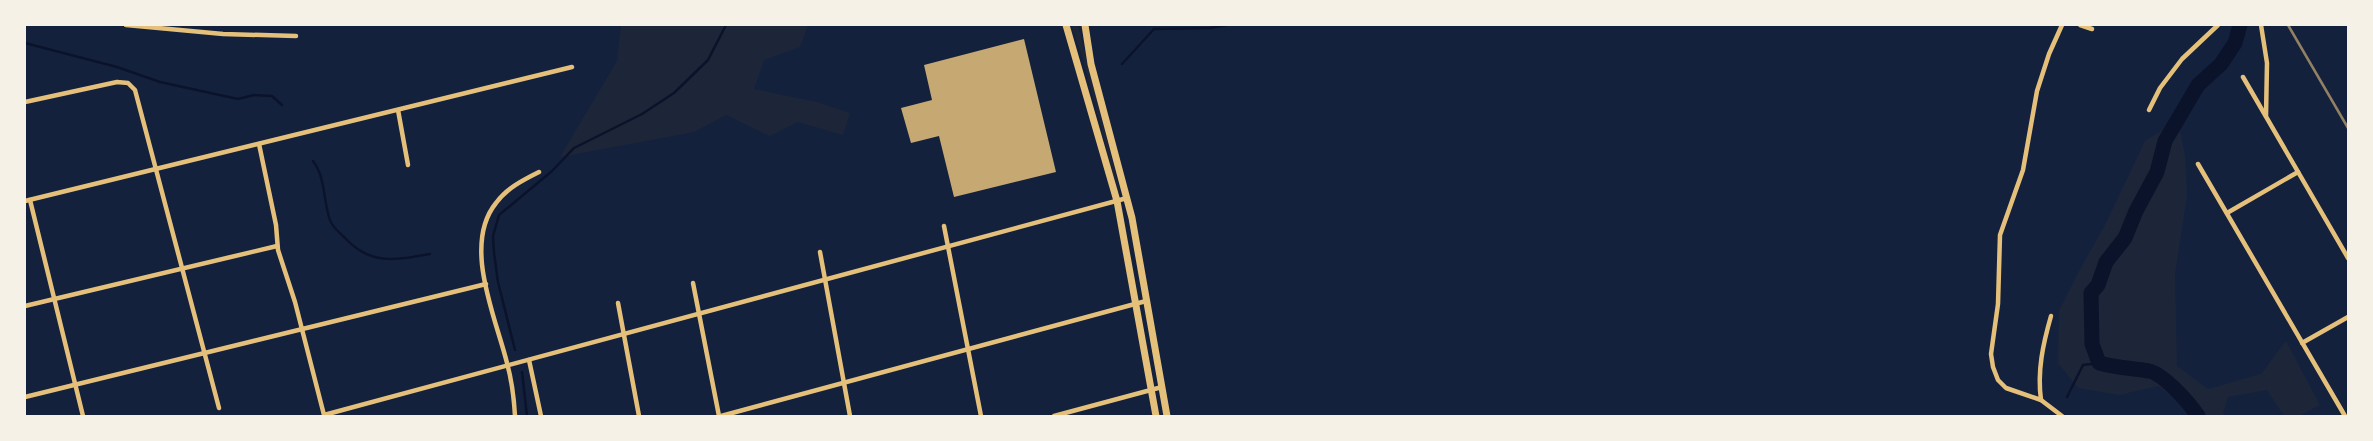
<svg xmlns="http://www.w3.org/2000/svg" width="2373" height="441" viewBox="0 0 2373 441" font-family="'Public Sans',sans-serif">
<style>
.green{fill:#1d2539}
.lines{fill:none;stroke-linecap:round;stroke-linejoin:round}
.stream{stroke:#0b132b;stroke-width:2.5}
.river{stroke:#0b132b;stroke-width:15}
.building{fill:#c6a872}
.minor{stroke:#e5c07b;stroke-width:4.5}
.primary{stroke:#e5c07b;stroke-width:7}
.rail{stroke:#918062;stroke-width:2.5}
</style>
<rect width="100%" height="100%" fill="#14213d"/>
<!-- green -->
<g class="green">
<path d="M 621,25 L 808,25 L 800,47 L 764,60 L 754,89 L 817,102 L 850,113 L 843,135 L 798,122 L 770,136 L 726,115 L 694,132 L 560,157 L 617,61 Z"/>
<path d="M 1071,25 L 1078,25 L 1120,191 L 1118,192 L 1083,59 Z"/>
<path d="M 2178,121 L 2185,156 L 2187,196 L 2175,274 L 2177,366 L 2208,389 L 2261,374 L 2286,341 L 2320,405 L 2299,416 L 2284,416 L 2267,390 L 2228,397 L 2223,413 L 2227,416 L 2194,416 L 2159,386 L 2119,395 L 2078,388 L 2058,363 L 2059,311 L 2079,271 L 2105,225 L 2145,141 Z"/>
</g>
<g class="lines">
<!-- stream -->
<g class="stream">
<path d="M 25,43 L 117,67 L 160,82 L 238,99 L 254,95 L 272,96 L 282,105"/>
<path d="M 1122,64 L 1154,29 L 1210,28 L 1227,25"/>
<path d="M 313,161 C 326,178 323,201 330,220 C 332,227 340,233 345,238 C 371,266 396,260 430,254"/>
<path d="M 515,350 L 498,282 L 494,253 L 493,236 L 499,215 L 552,171 L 574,148 L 642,114 L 674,93 L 708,60 L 726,25"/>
<path d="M 522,372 L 527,416"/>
<path d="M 2067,397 L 2083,365 L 2099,363"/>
<path d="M 2051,416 L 2052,416"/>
</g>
<!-- river -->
<path class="river" d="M 2198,416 C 2190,404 2164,374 2149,371 C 2132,368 2116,368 2099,363 L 2092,344 L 2091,293 L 2098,285 L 2106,262 L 2125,238 L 2136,211 L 2157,172 L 2165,141 L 2198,85 L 2221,64 L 2235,43 L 2240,25"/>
</g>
<!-- building -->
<path class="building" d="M 1024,39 L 1056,172 L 954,197 L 939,136 L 911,143 L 901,108 L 932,100 L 924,65 Z"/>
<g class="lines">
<!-- minor -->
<g class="minor">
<path d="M 126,25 L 223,34 L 296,36"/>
<path d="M 2080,25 L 2092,29"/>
<path d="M 2261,25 L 2267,63 L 2266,116"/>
<path d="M 2243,77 L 2348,258"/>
<path d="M 25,102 L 117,82 L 128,83 L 135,90 L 219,408"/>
<path d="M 398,110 L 408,165"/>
<path d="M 2149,110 L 2160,88 L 2182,59 L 2218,25"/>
<path d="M 259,144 L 276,225 L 278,250 L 295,302 L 324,415 L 1127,198"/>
<path d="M 2198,164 L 2345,416"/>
<path d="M 30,200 L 83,416"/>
<path d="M 25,201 L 572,67"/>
<path d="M 2227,213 L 2298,172"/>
<path d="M 944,226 L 981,416"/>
<path d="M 820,252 L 850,416"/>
<path d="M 693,283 L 719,416"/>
<path d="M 618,303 L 639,416"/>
<path d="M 25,306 L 277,246"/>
<path d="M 2302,343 L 2348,317"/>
<path d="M 529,360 L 541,416"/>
<path d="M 25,397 L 486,284"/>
<path d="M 2041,400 C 2037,371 2043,344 2051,316"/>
<path d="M 515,416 C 514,398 512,381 507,363 C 496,318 462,245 496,203 C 507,188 523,180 539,172"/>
<path d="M 721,416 L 1146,301"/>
<path d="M 1054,416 L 1162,387"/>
<path d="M 2062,416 L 2041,400 L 2006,388 L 1998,380 L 1993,367 L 1991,354 L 1998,304 L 2000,235 L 2023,170 L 2037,91 L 2049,54 L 2062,25"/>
</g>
<!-- primary -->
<g class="primary">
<path d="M 1066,25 L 1117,201 L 1156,416"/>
<path d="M 1085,25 L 1091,64 L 1132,218 L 1167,416"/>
</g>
<!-- rail -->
<path class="rail" d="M 2288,25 L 2348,128"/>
</g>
<!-- border -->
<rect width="2373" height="441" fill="none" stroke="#f6f1e7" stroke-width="52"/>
</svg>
